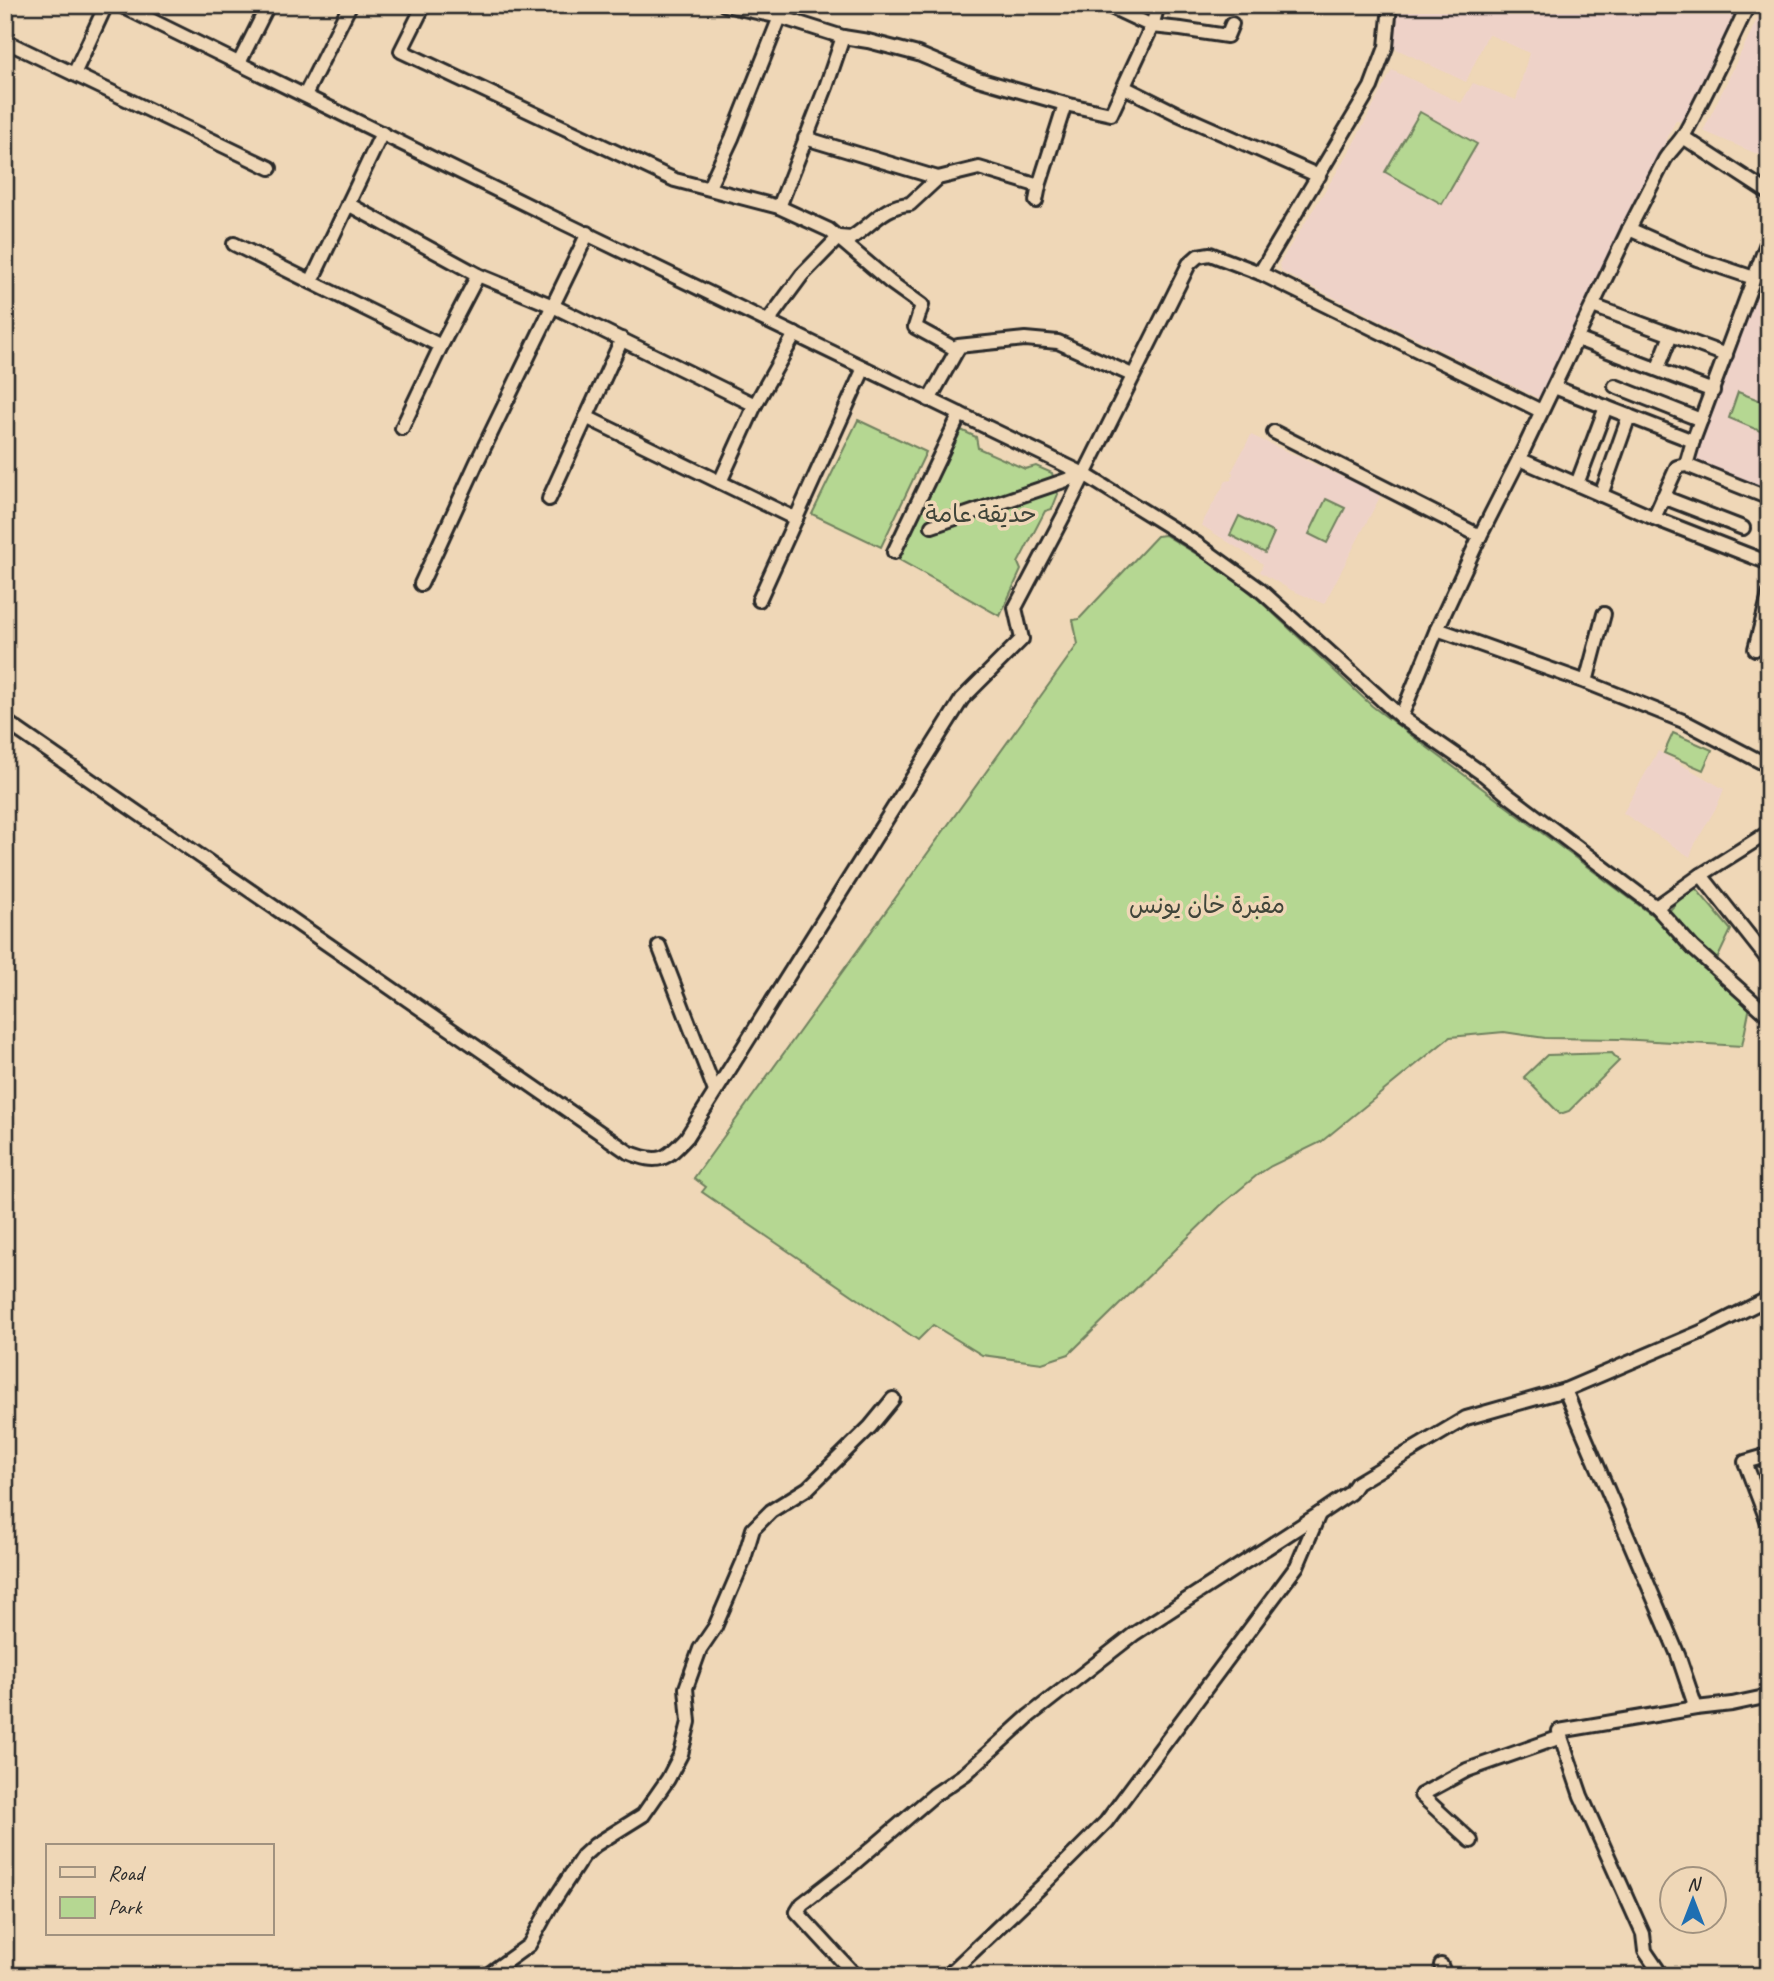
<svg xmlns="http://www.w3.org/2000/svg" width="1774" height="1981" viewBox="0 0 1774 1981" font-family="Caveat,'Playpen Sans Arabic',sans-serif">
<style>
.built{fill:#eed2c8}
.green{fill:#b5d792;stroke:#70815e;stroke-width:2}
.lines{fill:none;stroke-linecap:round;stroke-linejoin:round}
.minor-casing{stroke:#2b2b2b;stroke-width:18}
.minor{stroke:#efd7b7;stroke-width:12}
.labels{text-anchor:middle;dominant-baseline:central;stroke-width:7;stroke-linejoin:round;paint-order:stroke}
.park-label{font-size:24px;fill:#40453a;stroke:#efd7b7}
</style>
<rect width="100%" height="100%" fill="#efd7b7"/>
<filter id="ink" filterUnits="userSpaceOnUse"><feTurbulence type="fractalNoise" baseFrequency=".0143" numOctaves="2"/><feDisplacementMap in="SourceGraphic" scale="14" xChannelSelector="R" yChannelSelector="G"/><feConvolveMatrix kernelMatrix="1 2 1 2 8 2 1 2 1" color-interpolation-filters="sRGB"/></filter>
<g filter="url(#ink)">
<!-- built -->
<g class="built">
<path d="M 1393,5 L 1753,5 L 1696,129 L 1676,120 L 1542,400 L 1282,272 L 1279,264 L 1348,154 L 1392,70 L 1461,103 L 1473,83 L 1516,100 L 1529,53 L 1488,34 L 1466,82 L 1390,46 Z"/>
<path d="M 1764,5 L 1769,5 L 1769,159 L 1703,131 Z"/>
<path d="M 1769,251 L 1769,491 L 1694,461 L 1735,340 Z"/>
<path d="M 1251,435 L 1381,495 L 1324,604 L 1291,590 L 1260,572 L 1263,564 L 1201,525 L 1226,481 L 1231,480 L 1233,474 L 1232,471 Z"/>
<path d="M 1658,751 L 1724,789 L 1717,806 L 1695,844 L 1690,857 L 1623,813 Z"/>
</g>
<!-- green -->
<g class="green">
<path d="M 1420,112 L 1477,144 L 1442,204 L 1385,172 Z"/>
<path d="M 1738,392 L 1769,404 L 1769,429 L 1767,434 L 1729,418 Z"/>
<path d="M 858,420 L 926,452 L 881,547 L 812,514 Z"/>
<path d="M 959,429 L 976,437 L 978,448 L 1025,469 L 1036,466 L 1052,473 L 1058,494 L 1052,509 L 1045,511 L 1018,563 L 1021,570 L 1000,616 L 898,559 Z"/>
<path d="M 1326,499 L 1345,508 L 1327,543 L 1309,534 Z"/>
<path d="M 1239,516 L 1274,533 L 1265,553 L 1230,535 Z"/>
<path d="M 1165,535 L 1226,572 L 1260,601 L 1372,706 L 1660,921 L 1693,885 L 1731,930 L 1711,972 L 1750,1006 L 1742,1046 L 1619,1039 L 1545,1038 L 1504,1032 L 1450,1037 L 1321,1142 L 1271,1166 L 1256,1176 L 1220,1206 L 1069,1354 L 1042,1363 L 982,1355 L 933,1325 L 918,1340 L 702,1192 L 706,1187 L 694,1178 L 1078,644 L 1073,620 L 1079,619 L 1157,536 Z"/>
<path d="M 1673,733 L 1712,750 L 1703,770 L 1664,753 Z"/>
<path d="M 1612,1053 L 1619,1061 L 1569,1111 L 1560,1114 L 1524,1077 L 1547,1055 Z"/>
</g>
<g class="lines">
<defs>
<g id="minor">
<path d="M 120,5 L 564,223 L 1084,474 L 1197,544 L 1258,588 L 1401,717 L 1483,774 L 1509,796 L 1656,907 L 1693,948 L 1769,1016"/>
<path d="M 424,5 L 401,51 L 675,180 L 779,207 L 829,230 L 890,282 L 922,305 L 915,327 L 957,350 L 958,346 L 1025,339 L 1058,342 L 1132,375"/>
<path d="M 725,5 L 780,17 L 843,37 L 868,41 L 918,54 L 978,79 L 1065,104 L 1111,114 L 1152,26 L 1158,5"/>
<path d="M 1107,5 L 1152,26 L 1181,29 L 1227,36 L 1232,24"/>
<path d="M 5,41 L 270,168"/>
<path d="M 239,63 L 268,5"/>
<path d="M 74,74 L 106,5"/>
<path d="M 1124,87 L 1178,114 L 1319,176"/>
<path d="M 305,95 L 350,5"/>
<path d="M 1683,137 L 1769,193"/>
<path d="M 805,138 L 938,178"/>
<path d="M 709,187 L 732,138 L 780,17"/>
<path d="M 1036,201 L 1039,186 L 1065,104"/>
<path d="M 348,204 L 478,275 L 553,306 L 755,405"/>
<path d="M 779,207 L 826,87 L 843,37"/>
<path d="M 1629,229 L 1697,259 L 1754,278"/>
<path d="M 234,244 L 441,346"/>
<path d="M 1260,273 L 1371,87 L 1386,47 L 1390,5"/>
<path d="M 311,282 L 382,133"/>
<path d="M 1593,306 L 1726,355"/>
<path d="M 768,321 L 802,275 L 839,237 L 851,238 C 872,225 884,205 910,204 L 938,178 L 979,168 L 1039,186"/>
<path d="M 1577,339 L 1713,391"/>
<path d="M 1658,368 L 1671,335"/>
<path d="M 1615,386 L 1701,420"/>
<path d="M 1554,387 L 1693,441"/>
<path d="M 929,400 L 957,350"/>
<path d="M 586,417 L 796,519"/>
<path d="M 402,428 L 441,346 L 478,275"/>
<path d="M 1274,432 L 1480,536"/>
<path d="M 1519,459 L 1654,518 L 1769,563"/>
<path d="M 1686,465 L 1693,441 L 1769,238"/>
<path d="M 720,482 L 755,405 L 795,334"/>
<path d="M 1577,484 L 1606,407"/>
<path d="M 1601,495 L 1629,416"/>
<path d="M 1663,497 L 1743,528"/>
<path d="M 549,499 L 622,339"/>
<path d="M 1654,518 L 1677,467 L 1686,465 L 1769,498"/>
<path d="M 932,526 L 1084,474"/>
<path d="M 894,552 L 960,414"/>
<path d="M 421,584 L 476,464 L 588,233"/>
<path d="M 759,600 L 864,368"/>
<path d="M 1437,629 L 1586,682 L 1683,721 L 1769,766"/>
<path d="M 1755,649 L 1769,595"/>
<path d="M 1586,682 L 1604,614"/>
<path d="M 1401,717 L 1437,629 L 1480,536 L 1519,459 L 1629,229 L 1665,159 C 1671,150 1680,142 1685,133 C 1708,91 1728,48 1748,5"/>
<path d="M 5,721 L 628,1152 C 659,1165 666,1160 687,1137 L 962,699 L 1022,639 L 1015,608 L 1064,515 L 1189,264 L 1198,256 L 1210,254 L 1260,273 L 1541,411"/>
<path d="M 1701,875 L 1769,961"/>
<path d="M 1656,907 L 1701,875 L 1769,832"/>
<path d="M 659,946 L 715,1091"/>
<path d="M 1565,1390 L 1678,1655 L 1696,1708"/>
<path d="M 1769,1455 L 1745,1462 L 1769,1525"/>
<path d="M 1471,1841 L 1421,1795 L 1467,1770 L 1561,1737"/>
<path d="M 1441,1965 L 1445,1976"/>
<path d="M 486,1976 L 529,1945 L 551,1905 L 583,1856 L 595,1845 L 643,1815 L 668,1779 L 681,1754 L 689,1722 L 686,1688 L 700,1649 L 715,1627 L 743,1562 L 753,1529 L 771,1511 L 808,1488 L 870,1427 L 893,1399"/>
<path d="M 856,1976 L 797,1912 L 802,1904 L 851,1866 L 934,1795 L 965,1774 L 1029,1716 L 1134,1634 L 1319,1514 L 1350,1493 L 1357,1483 L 1466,1418 L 1565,1390 L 1701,1332 L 1769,1298"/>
<path d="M 947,1976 L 1045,1883 L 1106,1822 L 1297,1566 L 1319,1514"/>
<path d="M 1662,1976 L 1645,1951 L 1643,1934 L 1581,1796 L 1559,1731 L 1696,1708 L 1732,1704 L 1769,1696"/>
</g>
</defs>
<!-- minor casing -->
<use href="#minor" class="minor-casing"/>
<!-- minor -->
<use href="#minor" class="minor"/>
</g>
</g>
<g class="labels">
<!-- park labels -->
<g class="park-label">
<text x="981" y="514">حديقة عامة</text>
<text x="1207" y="905">مقبرة خان يونس</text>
</g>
</g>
<!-- margin -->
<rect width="1774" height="1981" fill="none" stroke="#efd7b7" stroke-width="28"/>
<rect x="14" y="14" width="1746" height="1953" fill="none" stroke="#2b2b2b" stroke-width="2.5" filter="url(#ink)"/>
<!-- legend -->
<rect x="46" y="1844" width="228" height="91" fill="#efd7b7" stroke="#a1927f" stroke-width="2"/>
<rect x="60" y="1867" width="35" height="10" fill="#efd7b7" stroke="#a1927f" stroke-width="2"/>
<text x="108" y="1880" font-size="21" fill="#2b2b2b">Road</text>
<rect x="60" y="1897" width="35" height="21" fill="#b5d792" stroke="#a1927f" stroke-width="2"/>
<text x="108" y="1914" font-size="21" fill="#2b2b2b">Park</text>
<!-- north arrow -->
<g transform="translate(1693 1900)"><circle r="33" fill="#efd7b7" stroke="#a1927f" stroke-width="2"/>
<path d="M0-5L12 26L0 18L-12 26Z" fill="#1f6fb2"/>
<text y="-10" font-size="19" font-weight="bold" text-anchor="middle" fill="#2b2b2b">N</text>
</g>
</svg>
